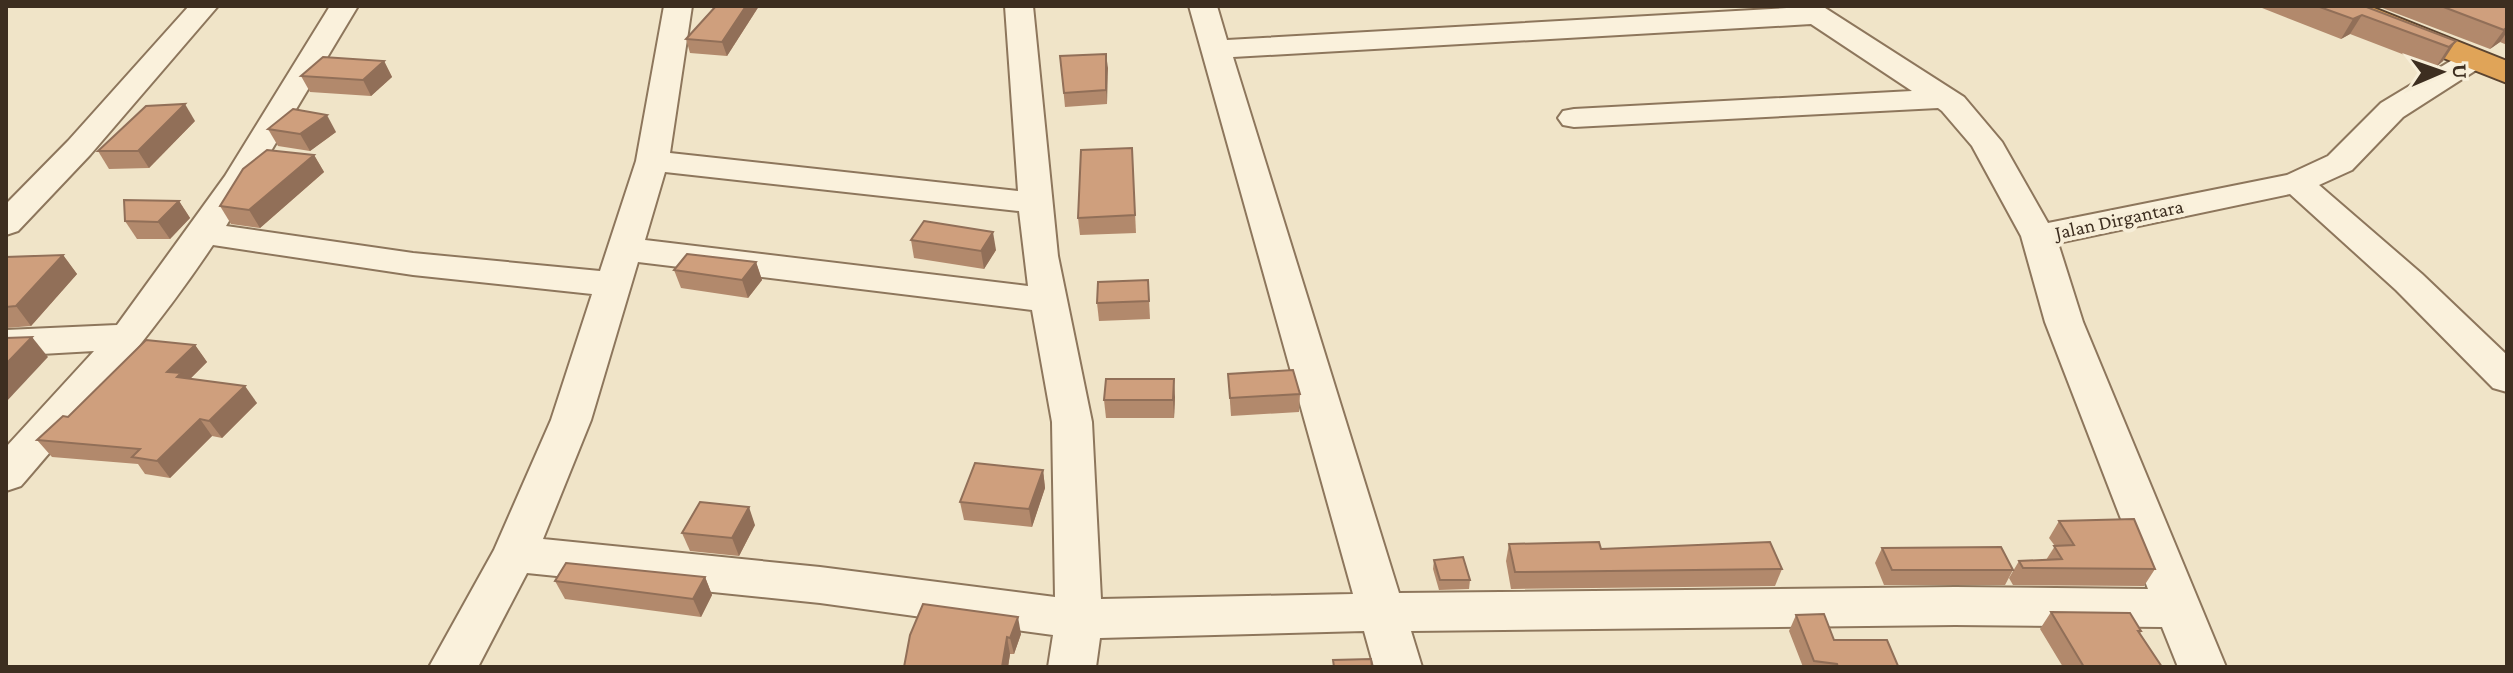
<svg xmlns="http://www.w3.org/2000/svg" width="2513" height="673" viewBox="0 0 2513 673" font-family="'Crimson Pro',serif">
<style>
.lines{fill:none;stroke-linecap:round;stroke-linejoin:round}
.minor-casing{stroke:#8d765c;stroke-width:4}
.highway-casing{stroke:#5b4430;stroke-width:4}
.minor{fill:#faf1dc;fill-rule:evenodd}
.highway{fill:#e0a458;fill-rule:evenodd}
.wall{fill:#b2896c}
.shaded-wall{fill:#916f58}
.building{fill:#cf9f7d;stroke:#916f58;stroke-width:2}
.labels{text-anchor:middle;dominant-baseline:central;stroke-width:8;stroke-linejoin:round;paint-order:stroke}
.street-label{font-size:20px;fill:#3d2e20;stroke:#f7eed8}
</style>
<rect width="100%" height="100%" fill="#f0e4c8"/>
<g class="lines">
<defs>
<g id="minor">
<path d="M 189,6 L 218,6 L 90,155 L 18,231 L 6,235 L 6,204 L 68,141 Z"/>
<path d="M 330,6 L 358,6 L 226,226 L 413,253 L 600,271 L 636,161 L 664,6 L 692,6 L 670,153 L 1018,191 L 1005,6 L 1033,6 L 1058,256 L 1092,422 L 1101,599 L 1353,594 L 1189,6 L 1217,6 L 1227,40 L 1822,6 L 1964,97 L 2002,142 L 2048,223 L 2287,175 L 2328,156 L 2381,103 L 2464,53 L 2474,50 L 2484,53 L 2489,59 L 2484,65 L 2403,117 L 2352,170 L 2319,185 L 2422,274 L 2507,355 L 2507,392 L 2493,388 L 2396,290 L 2290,194 L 2058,243 L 2083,322 L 2226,667 L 2178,667 L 2162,627 L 1955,625 L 1411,631 L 1422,667 L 1374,667 L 1364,631 L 1100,638 L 1096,667 L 1048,667 L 1053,635 L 820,603 L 527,573 L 478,667 L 429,667 L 494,550 L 551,420 L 592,294 L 413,275 L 213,245 C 155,332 88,408 21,486 L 6,491 L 6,447 L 94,351 L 6,356 L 6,330 L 117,325 L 225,176 ZM 1811,24 L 1912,91 L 1574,109 L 1563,111 L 1558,118 L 1563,125 L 1574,127 L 1938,108 L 1942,111 L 1972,146 L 2021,236 L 2045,322 L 2148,589 L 1955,587 L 1399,593 L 1233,57 ZM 665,172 L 1019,211 L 1028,286 L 645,240 ZM 638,262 L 1032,310 L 1052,422 L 1055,597 L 820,567 L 543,539 L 591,420 Z"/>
</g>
<path id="highway" d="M 2324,6 L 2369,6 L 2507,61 L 2507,83 L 2329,13 Z"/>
</defs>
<!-- minor casing -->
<use href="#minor" class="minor-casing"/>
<!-- highway casing -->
<use href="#highway" class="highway-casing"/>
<!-- minor -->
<use href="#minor" class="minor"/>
<!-- highway -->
<use href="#highway" class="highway"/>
</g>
<!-- wall -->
<g class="wall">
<path d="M 715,6 L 759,6 L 727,56 L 690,53 L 686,39 Z"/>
<path d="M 2257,6 L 2364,6 L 2456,41 L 2443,61 L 2436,67 L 2350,34 L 2341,39 Z"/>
<path d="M 2377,6 L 2507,6 L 2507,45 L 2500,42 L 2490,49 Z"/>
<path d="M 1106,54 L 1107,104 L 1065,107 L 1060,56 Z"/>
<path d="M 384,61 L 392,77 L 371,96 L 310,92 L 301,76 Z"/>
<path d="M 195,121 L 149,168 L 109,169 L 98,151 Z"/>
<path d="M 268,129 L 336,132 L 310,151 L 278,146 Z"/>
<path d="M 1132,148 L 1136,233 L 1080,235 L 1078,218 Z"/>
<path d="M 314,155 L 324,172 L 260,228 L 231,224 L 220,206 Z"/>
<path d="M 179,201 L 190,218 L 170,239 L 137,239 L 125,221 Z"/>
<path d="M 911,240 L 996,250 L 984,269 L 914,258 Z"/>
<path d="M 63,255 L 77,274 L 31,326 L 6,328 L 6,257 Z"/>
<path d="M 756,262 L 762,280 L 748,298 L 681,288 L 674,270 Z"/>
<path d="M 1148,280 L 1150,319 L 1099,321 L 1097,303 Z"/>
<path d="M 195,345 L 207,362 L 190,379 L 257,403 L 222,438 L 212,436 L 170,478 L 145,474 L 138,464 L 52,457 L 37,440 L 68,417 Z"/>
<path d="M 1228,374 L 1300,394 L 1299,412 L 1231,416 Z"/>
<path d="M 1175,397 L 1174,418 L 1106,418 L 1104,400 Z"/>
<path d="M 1043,470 L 1045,488 L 1032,527 L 964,520 L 960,502 Z"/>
<path d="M 2059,521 L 2155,569 L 2144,586 L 2013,585 L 2009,578 L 2019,561 L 2046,560 L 2055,546 L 2049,538 Z"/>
<path d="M 755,525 L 739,556 L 690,551 L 682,533 Z"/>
<path d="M 1509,544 L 1601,549 L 1782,569 L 1775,586 L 1511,589 L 1506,561 Z"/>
<path d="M 1882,548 L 2013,570 L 2005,585 L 1884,585 L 1875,563 Z"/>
<path d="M 1434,560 L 1470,580 L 1469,589 L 1439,590 L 1433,569 Z"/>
<path d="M 705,577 L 712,595 L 701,617 L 565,599 L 555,581 Z"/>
<path d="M 2051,612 L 2141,631 L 2140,634 L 2162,667 L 2063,667 L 2040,629 Z"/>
<path d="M 1796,615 L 1834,640 L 1898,666 L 1959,667 L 1803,667 L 1789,631 Z"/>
<path d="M 1021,634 L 1014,654 L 1010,654 L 1008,667 L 904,667 Z"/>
</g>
<!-- shaded-wall -->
<g class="shaded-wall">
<path d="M 746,6 L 759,6 L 727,56 L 722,42 Z"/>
<path d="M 2362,15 L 2350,34 L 2341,39 L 2353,19 Z"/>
<path d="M 2507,27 L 2507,32 L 2500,42 L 2490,49 L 2504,30 Z"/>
<path d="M 2456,41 L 2443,61 L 2436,67 L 2449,47 Z"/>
<path d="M 1106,54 L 1108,68 L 1107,104 L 1106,90 Z"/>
<path d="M 384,61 L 392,77 L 371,96 L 363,80 Z"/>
<path d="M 185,104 L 195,121 L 149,168 L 138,151 Z"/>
<path d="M 327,115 L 336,132 L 310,151 L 300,134 Z"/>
<path d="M 314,155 L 324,172 L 260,228 L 249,210 Z"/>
<path d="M 179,201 L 190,218 L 170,239 L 158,222 Z"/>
<path d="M 993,232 L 996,250 L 984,269 L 981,251 Z"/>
<path d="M 63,255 L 77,274 L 31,326 L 16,306 Z"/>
<path d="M 756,262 L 762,280 L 748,298 L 742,280 Z"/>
<path d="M 32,337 L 48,357 L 6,402 L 6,364 Z"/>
<path d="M 195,345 L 207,362 L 187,382 L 167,372 Z"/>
<path d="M 1174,379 L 1175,397 L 1174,418 L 1173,400 Z"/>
<path d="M 245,386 L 257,403 L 222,438 L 209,421 Z"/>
<path d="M 200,419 L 212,436 L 170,478 L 157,461 Z"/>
<path d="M 1043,470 L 1045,488 L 1032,527 L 1029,509 Z"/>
<path d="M 749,507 L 755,525 L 739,556 L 732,538 Z"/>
<path d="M 705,577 L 712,595 L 701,617 L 693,599 Z"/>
<path d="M 1018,617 L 1021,634 L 1014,654 L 1010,638 Z"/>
<path d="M 1007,637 L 1010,654 L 1008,667 L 1002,667 Z"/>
</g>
<!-- building -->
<g class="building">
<path d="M 716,6 L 746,6 L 722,42 L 686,39 Z"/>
<path d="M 2317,6 L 2364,6 L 2456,41 L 2449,47 L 2362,15 L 2353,19 Z"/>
<path d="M 2441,6 L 2507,6 L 2507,27 L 2504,30 Z"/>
<path d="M 1106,54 L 1106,90 L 1064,93 L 1060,56 Z"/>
<path d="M 323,57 L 384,61 L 363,80 L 301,76 Z"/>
<path d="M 185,104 L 138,151 L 98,151 L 146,106 Z"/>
<path d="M 293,109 L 327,115 L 300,134 L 268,129 Z"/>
<path d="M 1132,148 L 1135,215 L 1078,218 L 1081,150 Z"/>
<path d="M 267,150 L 314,155 L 249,210 L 220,206 L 243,169 Z"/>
<path d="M 124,200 L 179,201 L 158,222 L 125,221 Z"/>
<path d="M 924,221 L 993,232 L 981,251 L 911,240 Z"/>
<path d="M 687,254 L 756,262 L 742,280 L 674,270 Z"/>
<path d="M 63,255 L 16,306 L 6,307 L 6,257 Z"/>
<path d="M 1148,280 L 1149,301 L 1097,303 L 1098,282 Z"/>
<path d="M 32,337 L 6,364 L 6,338 Z"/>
<path d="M 146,340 L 195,345 L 167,372 L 181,373 L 177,377 L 245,386 L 209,421 L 200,419 L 157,461 L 132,457 L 140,449 L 37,440 L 63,416 L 68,417 Z"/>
<path d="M 1293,370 L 1300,394 L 1230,398 L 1228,374 Z"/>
<path d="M 1106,379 L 1174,379 L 1173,400 L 1104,400 Z"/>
<path d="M 975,463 L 1043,470 L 1029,509 L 960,502 Z"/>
<path d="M 700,502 L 749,507 L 732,538 L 682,533 Z"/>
<path d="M 2134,519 L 2155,569 L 2023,568 L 2019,561 L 2062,559 L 2054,546 L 2074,545 L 2059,521 Z"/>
<path d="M 1599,542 L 1601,549 L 1770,542 L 1782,569 L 1515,572 L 1509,544 Z"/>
<path d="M 2001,547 L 2013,570 L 1892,570 L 1882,548 Z"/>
<path d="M 1463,557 L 1470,580 L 1440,580 L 1434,560 Z"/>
<path d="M 566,563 L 705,577 L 693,599 L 555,581 Z"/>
<path d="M 923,604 L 1018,617 L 1010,638 L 1007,637 L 1002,667 L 904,667 L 910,635 Z"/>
<path d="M 2051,612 L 2130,613 L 2141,631 L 2138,631 L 2162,667 L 2084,667 Z"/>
<path d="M 1824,614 L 1834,640 L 1887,640 L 1898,666 L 1959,666 L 1959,667 L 1838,667 L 1837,664 L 1814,661 L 1796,615 Z"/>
<path d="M 1371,659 L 1372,667 L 1334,667 L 1333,660 Z"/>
</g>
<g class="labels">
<!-- street labels -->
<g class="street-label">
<text transform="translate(2119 219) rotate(-12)">Jalan Dirgantara</text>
</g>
</g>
<!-- border -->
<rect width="2513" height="673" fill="none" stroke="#3d2e20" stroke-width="16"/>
<!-- north arrow -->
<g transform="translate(2441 72) rotate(88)" stroke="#f7eed8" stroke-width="6" paint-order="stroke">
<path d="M0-6L14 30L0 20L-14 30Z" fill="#3d2e20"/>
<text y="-12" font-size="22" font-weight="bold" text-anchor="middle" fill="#3d2e20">U</text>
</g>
</svg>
